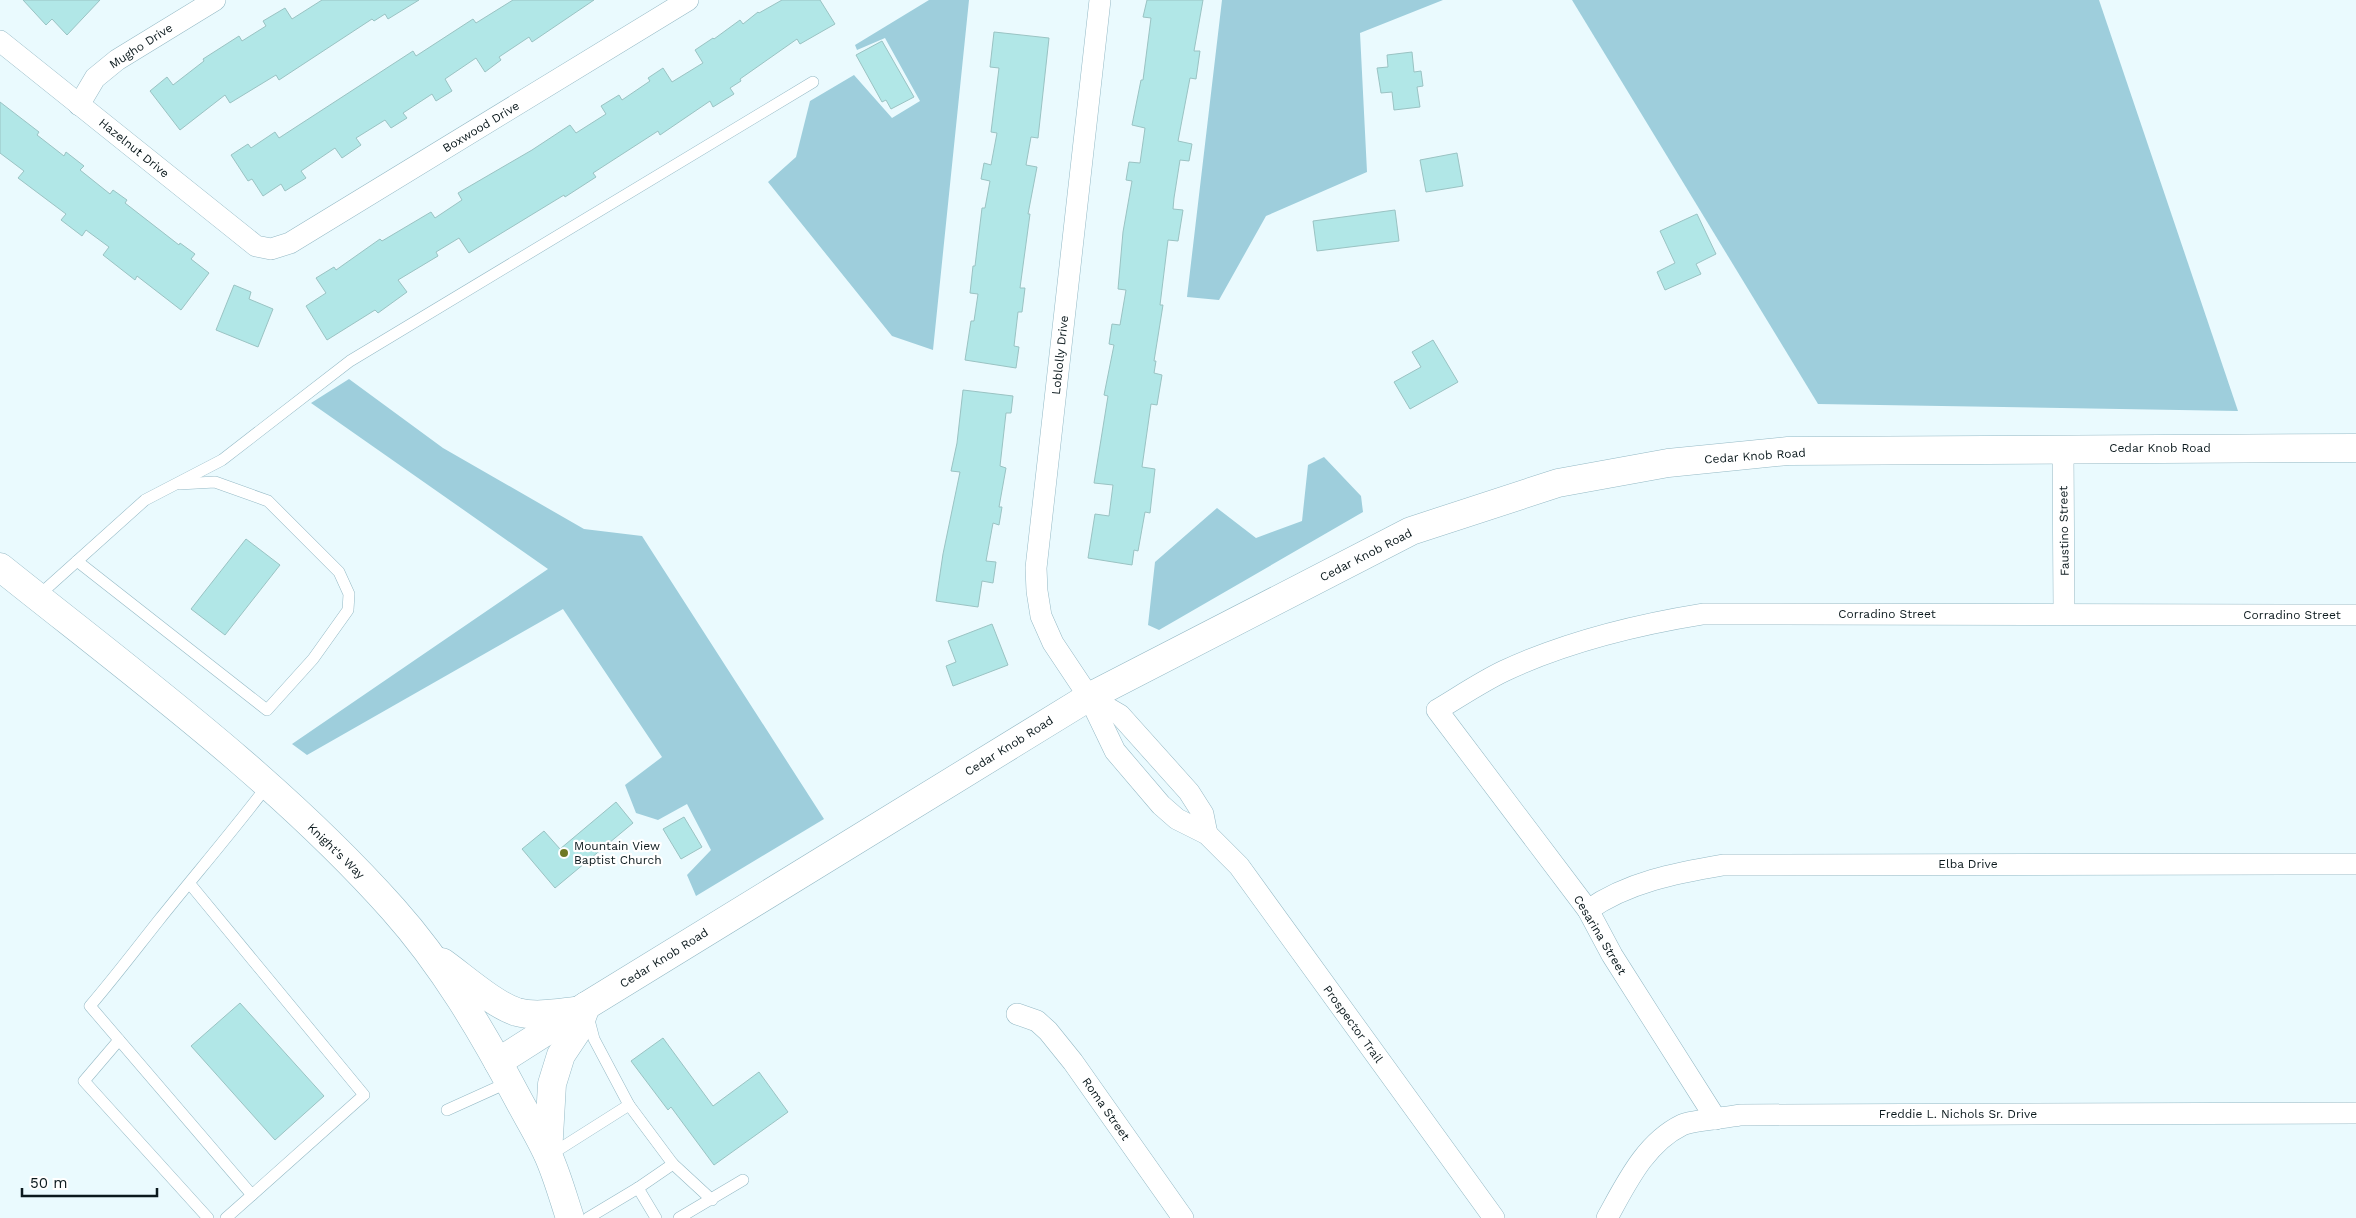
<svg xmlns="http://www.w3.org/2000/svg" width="2356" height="1218" viewBox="0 0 2356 1218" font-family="'Work Sans',sans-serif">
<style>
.green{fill:#9ecedc}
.building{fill:#b1e7e7;stroke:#9ac3c3}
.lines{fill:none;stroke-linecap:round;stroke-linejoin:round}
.lane-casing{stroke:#94b9c5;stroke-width:12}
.street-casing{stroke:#94b9c5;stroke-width:22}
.secondary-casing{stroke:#94b9c5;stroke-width:29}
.lane{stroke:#fff;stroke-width:11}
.street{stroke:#fff;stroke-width:21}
.secondary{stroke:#fff;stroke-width:28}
.poi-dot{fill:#6f7924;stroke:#fff;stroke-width:2}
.labels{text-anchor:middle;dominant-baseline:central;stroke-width:4.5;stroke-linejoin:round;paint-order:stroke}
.street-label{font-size:12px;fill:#0b191d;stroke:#fff}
.poi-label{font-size:12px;fill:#0b191d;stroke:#fff;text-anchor:start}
</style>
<rect width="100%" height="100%" fill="#eafafe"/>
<!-- green -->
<g class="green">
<path d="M 929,0 L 969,0 L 933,350 L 892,336 L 768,182 L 796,157 L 810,101 L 854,75 L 892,118 L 920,101 L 885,38 L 857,50 L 855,45 Z"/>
<path d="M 1222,0 L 1443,0 L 1360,33 L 1367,172 L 1266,216 L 1219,300 L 1187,297 Z"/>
<path d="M 1572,0 L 2099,0 L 2238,411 L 1818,404 Z"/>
<path d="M 349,379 L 443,448 L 584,529 L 642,536 L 824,819 L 696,896 L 687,875 L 711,850 L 687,804 L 658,820 L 636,813 L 625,785 L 662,757 L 563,609 L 307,755 L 292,744 L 548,569 L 311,403 Z"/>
<path d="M 1324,457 L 1361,496 L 1363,512 L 1159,630 L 1148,625 L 1155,562 L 1217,508 L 1256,538 L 1302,521 L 1308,465 Z"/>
</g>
<!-- building -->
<g class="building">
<path d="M 23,0 L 100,0 L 67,35 L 52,19 L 46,25 Z"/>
<path d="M 322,0 L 419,0 L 388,19 L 385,14 L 374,21 L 372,19 L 279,80 L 276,75 L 230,103 L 225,95 L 180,130 L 150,91 L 167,77 L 173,85 L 204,61 L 203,59 L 239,36 L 242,41 L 266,26 L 263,21 L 285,8 L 292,19 Z"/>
<path d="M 513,0 L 594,0 L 532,42 L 529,37 L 499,57 L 501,60 L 485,72 L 476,58 L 445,79 L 452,91 L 436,101 L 432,94 L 403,113 L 407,118 L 391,128 L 385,120 L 356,138 L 361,145 L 342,158 L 335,148 L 301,171 L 306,178 L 285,191 L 281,184 L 263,196 L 252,179 L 248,181 L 231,155 L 248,144 L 251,148 L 275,132 L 279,138 L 413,51 L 416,56 L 473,19 L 476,23 Z"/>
<path d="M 782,0 L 820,0 L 835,24 L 800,44 L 797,39 L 740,79 L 741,81 L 730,88 L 734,94 L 713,107 L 710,101 L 660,135 L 658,131 L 593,173 L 596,177 L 565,197 L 564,195 L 469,253 L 459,238 L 436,252 L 438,256 L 398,280 L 407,292 L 378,313 L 375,310 L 327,340 L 306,306 L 326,293 L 316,278 L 334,267 L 336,270 L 380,239 L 382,241 L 431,212 L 435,218 L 462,200 L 458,193 L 532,150 L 570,125 L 576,133 L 606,114 L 601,106 L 619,95 L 622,100 L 650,81 L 648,78 L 663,68 L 672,82 L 703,63 L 695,50 L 713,38 L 714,39 L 740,20 L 743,24 L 758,12 L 759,13 Z"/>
<path d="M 1147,0 L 1203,0 L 1194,51 L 1200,51 L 1196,79 L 1190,78 L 1178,141 L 1192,144 L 1189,161 L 1180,160 L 1174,198 L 1173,209 L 1183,210 L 1178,241 L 1168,240 L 1160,305 L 1163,305 L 1154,361 L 1156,361 L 1154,373 L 1162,375 L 1157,405 L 1151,404 L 1142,467 L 1155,469 L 1150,513 L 1145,512 L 1138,551 L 1134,550 L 1132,565 L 1088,558 L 1095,514 L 1109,516 L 1113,485 L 1094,483 L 1108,396 L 1104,395 L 1114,345 L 1109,344 L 1112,324 L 1120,325 L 1126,290 L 1118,289 L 1123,232 L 1132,181 L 1126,180 L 1129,162 L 1140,163 L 1145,128 L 1132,125 L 1141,80 L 1143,80 L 1151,18 L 1143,17 Z"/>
<path d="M 994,32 L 1049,38 L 1038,138 L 1031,137 L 1026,165 L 1037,167 L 1028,214 L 1030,214 L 1020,288 L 1025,288 L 1022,312 L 1018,312 L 1014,346 L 1019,347 L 1016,368 L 965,360 L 971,321 L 974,321 L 978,294 L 970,293 L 973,266 L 975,266 L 982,208 L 985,208 L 990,181 L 981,179 L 984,163 L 991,165 L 997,133 L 991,132 L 999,68 L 990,67 Z"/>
<path d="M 882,41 L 914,97 L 891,109 L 886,100 L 882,102 L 856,55 Z"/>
<path d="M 1412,52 L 1414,72 L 1421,71 L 1423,86 L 1417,87 L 1420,107 L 1394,110 L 1392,92 L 1381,93 L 1377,68 L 1388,67 L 1387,55 Z"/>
<path d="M 0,102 L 39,132 L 37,135 L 64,156 L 66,152 L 84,166 L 80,170 L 110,194 L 113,190 L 127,200 L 125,203 L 179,245 L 180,243 L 195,254 L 191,259 L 209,273 L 181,310 L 137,276 L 135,280 L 103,255 L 109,247 L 86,230 L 82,236 L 61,220 L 66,214 L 18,178 L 24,171 L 0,153 Z"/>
<path d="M 1457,153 L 1463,186 L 1426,192 L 1420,160 Z"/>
<path d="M 1395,210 L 1399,241 L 1317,251 L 1313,221 Z"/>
<path d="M 1697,214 L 1716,254 L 1696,264 L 1701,274 L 1665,290 L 1657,272 L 1675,263 L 1660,231 Z"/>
<path d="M 234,285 L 251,292 L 249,299 L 273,309 L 258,347 L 216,330 Z"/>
<path d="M 1433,340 L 1458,382 L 1410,409 L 1394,382 L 1421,367 L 1412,352 Z"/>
<path d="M 963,390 L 1013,396 L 1011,413 L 1006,413 L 1000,466 L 1006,468 L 999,507 L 1002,507 L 999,525 L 993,523 L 986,561 L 996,562 L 993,583 L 982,581 L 978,607 L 936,601 L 943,554 L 960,472 L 951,471 L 957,443 Z"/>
<path d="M 246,539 L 280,565 L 225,635 L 191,609 Z"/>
<path d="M 992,624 L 1008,665 L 953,686 L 946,666 L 956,662 L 948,641 Z"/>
<path d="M 616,802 L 633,823 L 555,888 L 522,849 L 544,831 L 560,849 Z"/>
<path d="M 684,817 L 702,847 L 681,859 L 663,829 Z"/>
<path d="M 240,1003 L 324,1096 L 275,1140 L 191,1046 Z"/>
<path d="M 663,1038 L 713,1106 L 759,1072 L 788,1112 L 714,1165 L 671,1107 L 668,1110 L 631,1061 Z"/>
</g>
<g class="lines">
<defs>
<g id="lane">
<path d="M 77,561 L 267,710 L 313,659 L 348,610 L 349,594 L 339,572 L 268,501 L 215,482 L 179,484"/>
<path d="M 37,597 L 145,500 L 222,460 L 350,361 L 813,82"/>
<path d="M 190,884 L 364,1095 L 252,1195 L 90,1006 C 114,978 136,949 159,920 C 195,875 232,832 267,786"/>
<path d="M 588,1016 L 594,1039 L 629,1105"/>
<path d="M 119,1040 L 84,1081 L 208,1218"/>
<path d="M 447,1110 L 509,1082"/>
<path d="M 550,1155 L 629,1105 L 673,1164 L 712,1200"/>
<path d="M 638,1188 L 656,1218"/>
<path d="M 226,1218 L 252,1195"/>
<path d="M 588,1218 L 638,1188 L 673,1164"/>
<path d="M 679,1218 L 743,1180"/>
</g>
<g id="street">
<path d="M 1100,0 L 1036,568 L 1037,591 L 1041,616 L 1053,643 L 1089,697 L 1115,751 L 1161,805 L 1177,819 L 1207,834 L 1239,866 L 1494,1218"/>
<path d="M 0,41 L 256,246 L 271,249 L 290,243 L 688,0"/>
<path d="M 79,105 L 95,78 L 117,60 L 215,0"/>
<path d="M 2063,448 L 2064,614"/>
<path d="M 1089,697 L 1120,715 L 1189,792 L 1203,814 L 1207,834"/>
<path d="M 1588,910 C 1628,882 1676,873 1723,865 L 2356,864"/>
<path d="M 1017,1014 L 1037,1021 L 1048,1031 L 1073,1062 L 1183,1218"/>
<path d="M 1716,1119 L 1612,955 L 1588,910 L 1437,710 C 1459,697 1481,682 1504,671 C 1566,642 1635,625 1703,614 L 2356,615"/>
<path d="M 1607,1218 C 1626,1184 1645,1143 1682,1125 C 1694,1120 1725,1118 1740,1115 L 2356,1113"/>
</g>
<g id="secondary">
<path d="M 0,567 C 135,675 278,780 393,909 C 443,965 482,1031 517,1097 C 527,1116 539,1135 548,1155 C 557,1175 563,1197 570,1218"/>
<path d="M 442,962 C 462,976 494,1005 517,1012 C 535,1017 557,1013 575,1011"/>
<path d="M 498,1062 L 586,1006 L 1089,697 L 1411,531 L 1558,483 L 1668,463 L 1788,451 L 2356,448"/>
<path d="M 548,1154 L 552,1084 L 561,1055 L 577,1031 L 586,1006"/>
</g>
</defs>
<!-- lane casing -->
<use href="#lane" class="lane-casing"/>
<!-- street casing -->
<use href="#street" class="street-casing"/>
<!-- secondary casing -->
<use href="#secondary" class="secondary-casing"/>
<!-- lane -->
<use href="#lane" class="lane"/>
<!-- street -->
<use href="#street" class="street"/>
<!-- secondary -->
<use href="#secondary" class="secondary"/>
</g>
<!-- markers -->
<circle class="poi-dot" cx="564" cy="853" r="5"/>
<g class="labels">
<!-- street labels -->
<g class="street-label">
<text transform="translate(141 46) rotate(-33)">Mugho Drive</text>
<text transform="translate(481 127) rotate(-31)">Boxwood Drive</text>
<text transform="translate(134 148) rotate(39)">Hazelnut Drive</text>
<text transform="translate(1060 355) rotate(-84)">Loblolly Drive</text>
<text x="2160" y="448">Cedar Knob Road</text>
<text transform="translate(1755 456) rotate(-4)">Cedar Knob Road</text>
<text transform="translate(2064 531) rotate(-91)">Faustino Street</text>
<text transform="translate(1366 555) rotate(-27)">Cedar Knob Road</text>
<text x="1887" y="614">Corradino Street</text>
<text x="2292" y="615">Corradino Street</text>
<text transform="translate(1009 746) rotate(-32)">Cedar Knob Road</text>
<text transform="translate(336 851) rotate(44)">Knight's Way</text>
<text x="1968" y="864">Elba Drive</text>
<text transform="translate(1600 935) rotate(59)">Cesarina Street</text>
<text transform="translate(664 958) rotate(-32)">Cedar Knob Road</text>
<text transform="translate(1353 1024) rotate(54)">Prospector Trail</text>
<text transform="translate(1106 1109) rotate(55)">Roma Street</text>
<text x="1958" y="1114">Freddie L. Nichols Sr. Drive</text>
</g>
<!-- poi labels -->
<g class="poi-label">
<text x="574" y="846">Mountain View<tspan x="574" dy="14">Baptist Church</tspan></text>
</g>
</g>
<!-- scale -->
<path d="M22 1188v8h135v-8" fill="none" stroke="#0b191d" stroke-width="2.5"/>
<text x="30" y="1188" font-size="15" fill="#0b191d" stroke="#ffffff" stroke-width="4" paint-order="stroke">50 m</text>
</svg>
